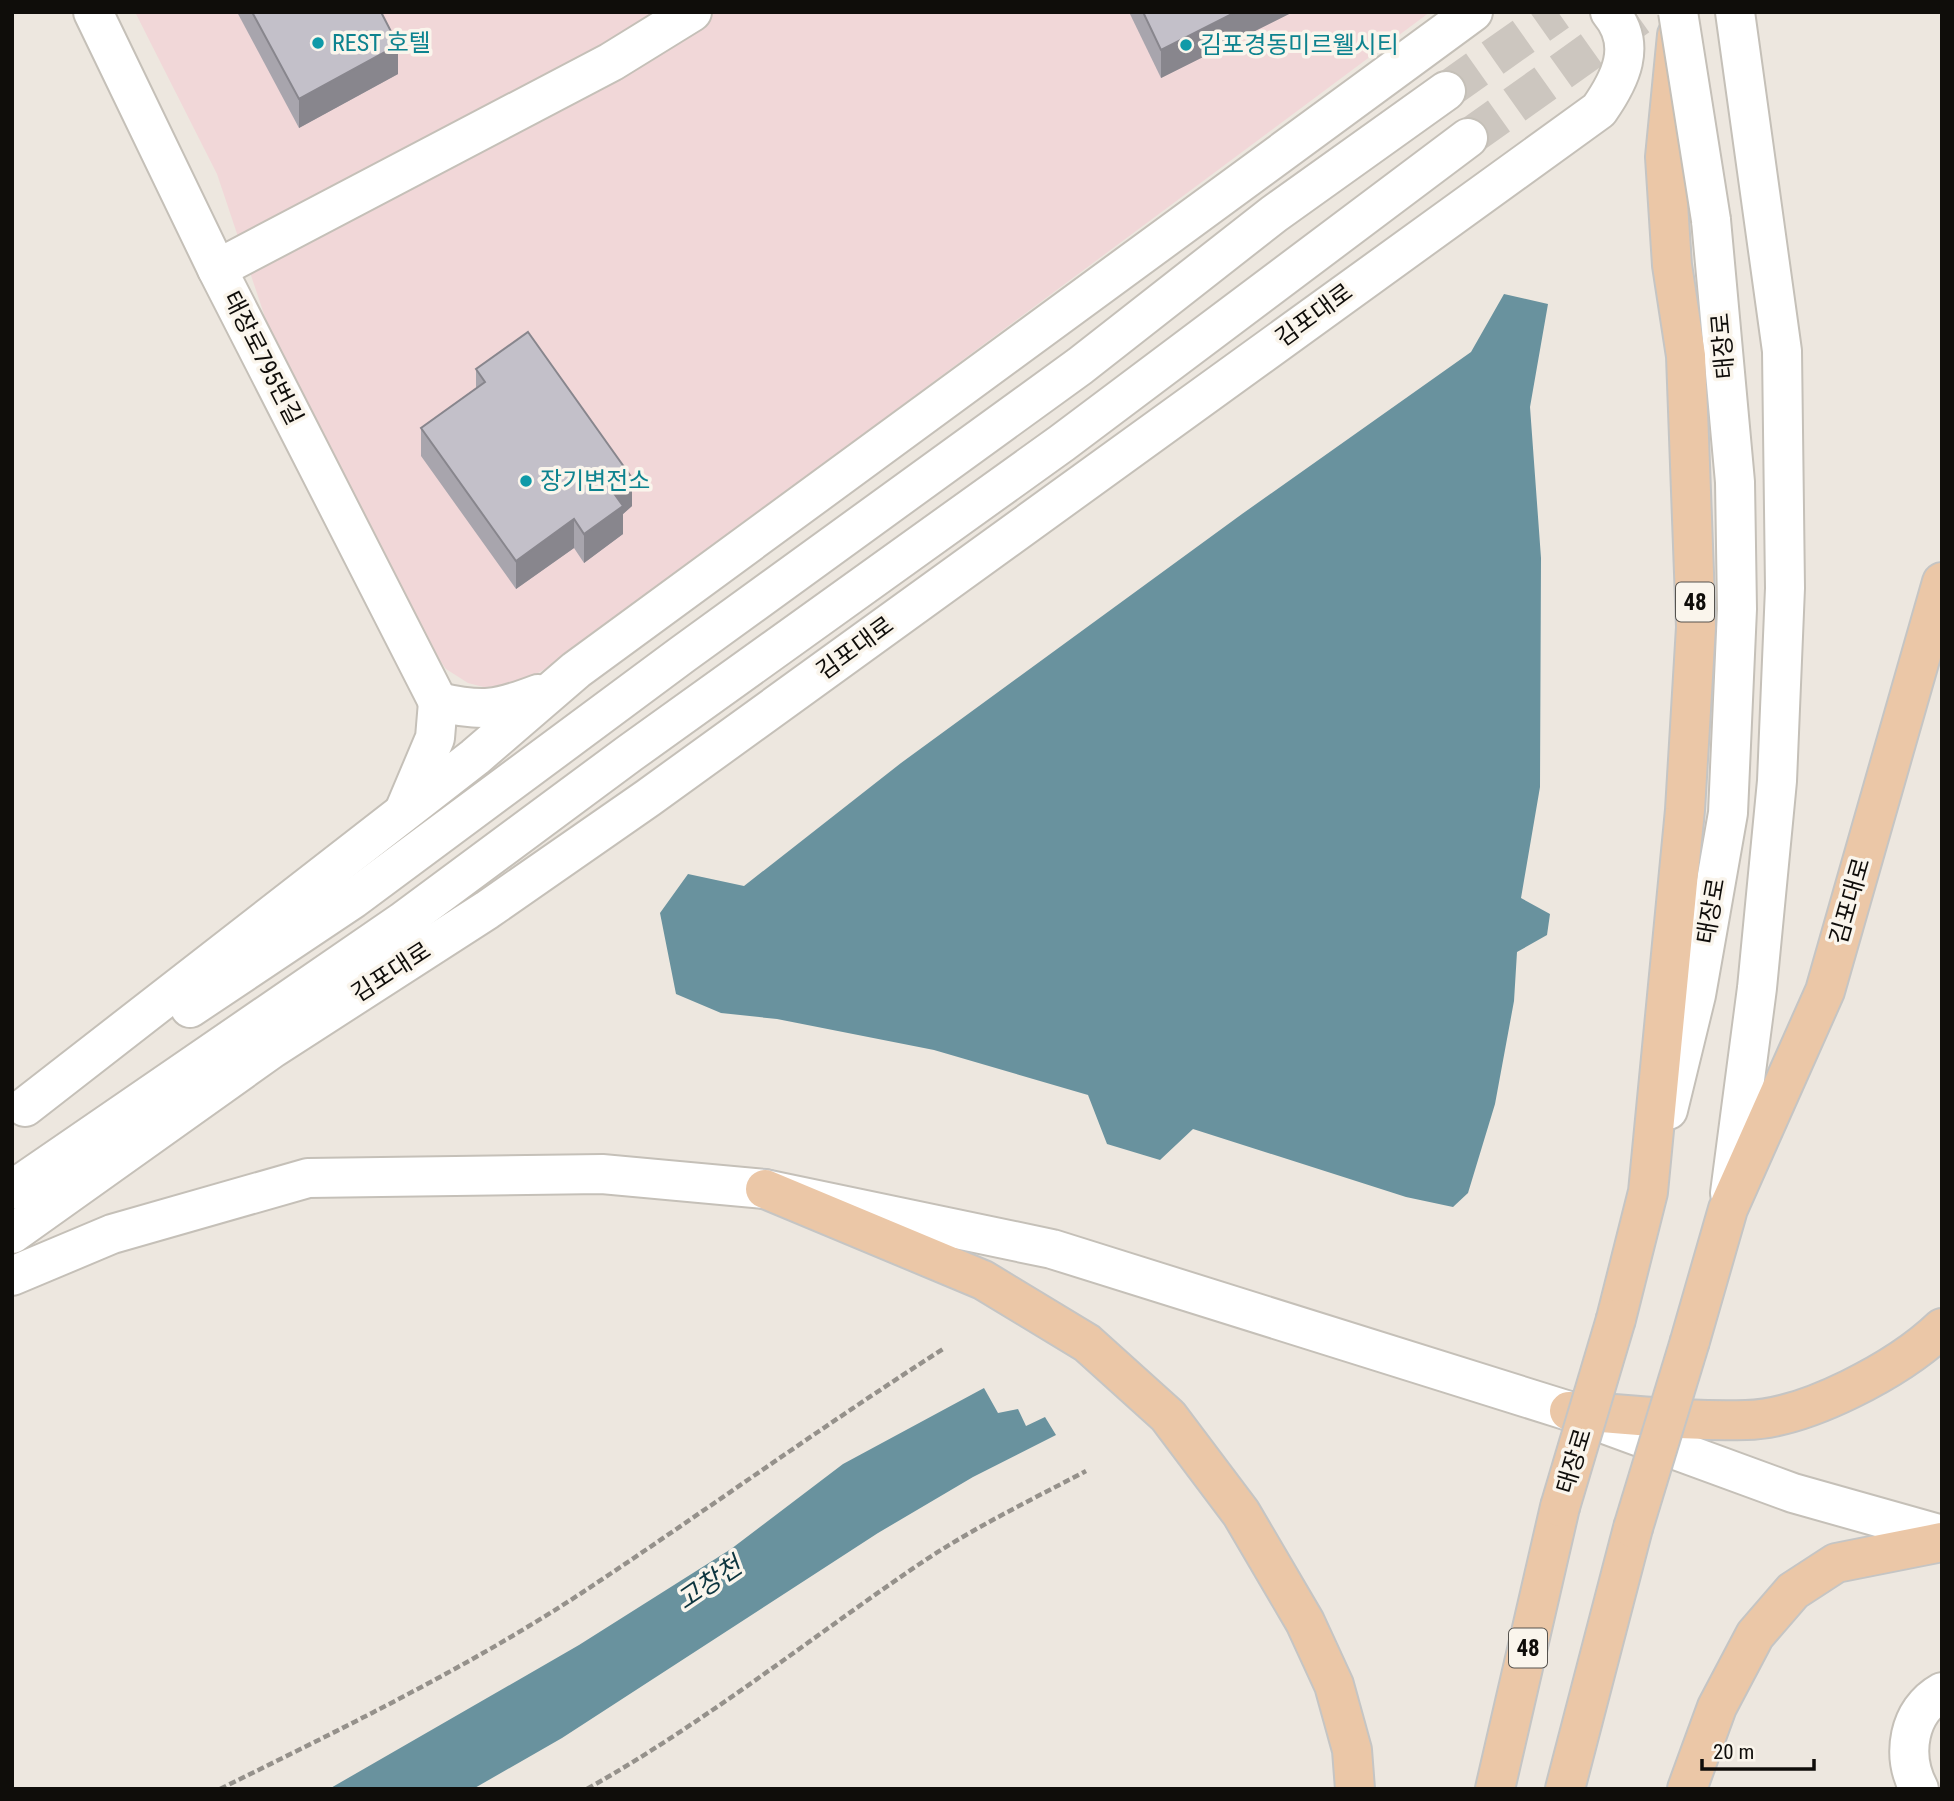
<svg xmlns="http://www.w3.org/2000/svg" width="1954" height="1801" viewBox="0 0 1954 1801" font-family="'Roboto Condensed','Noto Sans KR',sans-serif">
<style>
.commercial{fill:#f1d7d8}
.water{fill:#69929e}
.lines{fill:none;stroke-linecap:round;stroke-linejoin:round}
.secondary-tunnel{stroke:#ccc6bf;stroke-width:38;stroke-dasharray:38 19;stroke-linecap:butt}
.street-casing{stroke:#c5c0b8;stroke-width:42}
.secondary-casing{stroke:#c5c0b8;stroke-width:42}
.primary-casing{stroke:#c5c5c4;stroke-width:42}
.path{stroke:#95918b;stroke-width:4.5;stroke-dasharray:7 3.5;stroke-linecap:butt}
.street{stroke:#fff;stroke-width:38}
.secondary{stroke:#fff;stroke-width:38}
.primary{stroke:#ebc7a7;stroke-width:38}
.secondary-bridge-casing{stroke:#c5c0b8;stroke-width:42;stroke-linecap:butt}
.primary-bridge-casing{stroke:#c5c5c4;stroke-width:42;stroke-linecap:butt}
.secondary-bridge{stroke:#fff;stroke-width:38}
.primary-bridge{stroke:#ebc7a7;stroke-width:38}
.wall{fill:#a8a5ad}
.shaded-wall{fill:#88868d}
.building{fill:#c3c0c9;stroke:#88868d;stroke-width:2}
.culture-dot{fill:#0f9aa8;stroke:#faf5ec;stroke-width:2.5}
.labels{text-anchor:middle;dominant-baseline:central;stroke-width:7;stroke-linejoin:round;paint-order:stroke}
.shield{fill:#faf5ec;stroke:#56534e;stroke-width:2}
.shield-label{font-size:23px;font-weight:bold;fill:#0f0d0a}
.culture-label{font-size:24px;fill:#0d838f;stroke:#faf5ec;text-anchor:start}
.street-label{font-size:24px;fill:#0f0d0a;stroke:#faf5ec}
.water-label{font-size:26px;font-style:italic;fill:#0c353f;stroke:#faf5ec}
</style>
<rect width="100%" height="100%" fill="#ede7df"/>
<!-- commercial -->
<path class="commercial" d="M 135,12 L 1430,12 L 560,660 L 521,683 L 495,690 L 468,683 L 446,669 L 430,647 L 268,326 L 217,174 Z"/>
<!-- water -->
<g class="water">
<path d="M 1504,294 L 1548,304 L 1530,407 L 1541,558 L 1540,787 L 1521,898 L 1550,914 L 1547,935 L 1517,952 L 1514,1001 L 1495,1104 L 1468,1193 L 1453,1207 L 1406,1197 L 1193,1129 L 1160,1160 L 1107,1144 L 1088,1095 L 934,1050 L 777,1019 L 721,1013 L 676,994 L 660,913 L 688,874 L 744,886 L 901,763 L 1242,514 L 1471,352 Z"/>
<path d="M 984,1388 L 998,1413 L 1018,1409 L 1026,1426 L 1045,1417 L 1056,1435 L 973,1477 L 878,1533 L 562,1738 L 473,1789 L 329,1789 L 579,1645 L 731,1549 L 843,1464 Z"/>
</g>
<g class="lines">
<!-- secondary-tunnel -->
<g class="secondary-tunnel">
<path d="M 1446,91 L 1558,12"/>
<path d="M 1468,138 L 1645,12"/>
</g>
<defs>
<path id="street" d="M 1919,1789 C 1901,1755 1908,1711 1942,1692"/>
<g id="secondary">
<path d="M 93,12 L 217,269 L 438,702"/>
<path d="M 217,269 L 611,62 L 692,12"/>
<path d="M 438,702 C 483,712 496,710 538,694"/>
<path d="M 405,809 L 435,738 L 438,702"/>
<path d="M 190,1008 L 353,899 L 683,654 L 1080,366 L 1274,214 L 1446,91"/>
<path d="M 25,1107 L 475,757 L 576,670 L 1473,12"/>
<path d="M 1668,1110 L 1696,995 L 1728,813 L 1737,609 L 1735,482 L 1711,220"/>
<path d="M 12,1190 L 402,922 L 630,753 L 1062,443 L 1468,138"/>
<path d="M 1730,1193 L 1757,988 L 1777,781 L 1785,588 L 1782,351 L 1735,12"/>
<path d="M 12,1234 L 273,1048 L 487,910 L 648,798 L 1599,110 C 1620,80 1638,45 1610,12"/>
<path d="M 12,1276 L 112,1234 L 308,1178 L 602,1174 L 765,1189 L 1052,1249 L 1569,1411 L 1793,1493 L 1942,1535"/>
</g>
<g id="primary">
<path d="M 765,1189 L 983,1280 L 1087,1343 L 1168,1416 L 1241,1513 L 1305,1622 L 1334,1685 L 1352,1750 L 1355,1789"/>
<path d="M 1616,1319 L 1648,1192 L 1685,810 L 1696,627 L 1686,356 L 1672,265 L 1665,157 L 1677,35"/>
<path d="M 1690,1341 L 1728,1209 L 1825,991 L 1942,582"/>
<path d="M 1569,1411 C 1627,1414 1687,1422 1746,1420 C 1806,1419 1899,1369 1942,1328"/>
<path d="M 1495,1789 L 1560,1507"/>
<path d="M 1565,1789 L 1633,1528"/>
<path d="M 1687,1789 L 1717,1707 L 1755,1635 L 1793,1591 L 1836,1563 L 1942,1542"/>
</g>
</defs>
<!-- street casing -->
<use href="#street" class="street-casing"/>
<!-- secondary casing -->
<use href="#secondary" class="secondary-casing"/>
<!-- primary casing -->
<use href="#primary" class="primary-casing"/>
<!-- path -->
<g class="path">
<path d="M 220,1789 C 343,1728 469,1667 583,1592 C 704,1512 821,1427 943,1349"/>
<path d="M 587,1789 C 704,1723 808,1640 918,1565 C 971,1529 1029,1501 1086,1471"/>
</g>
<!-- street -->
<use href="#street" class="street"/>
<!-- secondary -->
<use href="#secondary" class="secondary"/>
<!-- primary -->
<use href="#primary" class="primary"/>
<defs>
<path id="secondary-bridge" d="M 1678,12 L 1711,220"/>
<g id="primary-bridge">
<path d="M 1560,1507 L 1616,1319"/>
<path d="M 1633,1528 L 1690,1341"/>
</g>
</defs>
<!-- secondary-bridge casing -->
<use href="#secondary-bridge" class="secondary-bridge-casing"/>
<!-- primary-bridge casing -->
<use href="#primary-bridge" class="primary-bridge-casing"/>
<!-- secondary-bridge -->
<use href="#secondary-bridge" class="secondary-bridge"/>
<!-- primary-bridge -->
<use href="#primary-bridge" class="primary-bridge"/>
</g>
<!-- wall -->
<g class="wall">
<path d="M 237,12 L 381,12 L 398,74 L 299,128 Z"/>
<path d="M 1129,12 L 1293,12 L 1161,78 Z"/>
<path d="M 476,369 L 632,506 L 623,514 L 623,534 L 584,563 L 574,548 L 516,589 L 421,456 L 421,428 L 476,388 Z"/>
</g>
<!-- shaded-wall -->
<g class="shaded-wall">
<path d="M 1236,12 L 1293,12 L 1161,78 L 1161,50 Z"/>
<path d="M 398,45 L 398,74 L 299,128 L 299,99 Z"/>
<path d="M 632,478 L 632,506 L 623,514 L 623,534 L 584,563 L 584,534 L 613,492 Z"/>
<path d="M 574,519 L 574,548 L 516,589 L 516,561 Z"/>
</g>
<!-- building -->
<g class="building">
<path d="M 252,12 L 381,12 L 398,45 L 299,99 Z"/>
<path d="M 1143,12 L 1236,12 L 1161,50 Z"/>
<path d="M 528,332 L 632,478 L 613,492 L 623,506 L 584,534 L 574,519 L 516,561 L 421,428 L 485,382 L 476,369 Z"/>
</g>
<!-- markers -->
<g class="culture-dot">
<circle cx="318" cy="43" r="7"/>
<circle cx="1186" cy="45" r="7"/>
<circle cx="526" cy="481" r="7"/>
</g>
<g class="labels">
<!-- shield labels -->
<g class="shield">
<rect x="1676" y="582.5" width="38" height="39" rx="5"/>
<rect x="1509" y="1628.5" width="38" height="39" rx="5"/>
</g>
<g class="shield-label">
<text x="1695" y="602">48</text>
<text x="1528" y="1648">48</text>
</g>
<!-- culture labels -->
<g class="culture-label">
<text x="332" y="43">REST 호텔</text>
<text x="1200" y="45">김포경동미르웰시티</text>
<text x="540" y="481">장기변전소</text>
</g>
<!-- street labels -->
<g class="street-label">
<text transform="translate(1314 315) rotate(-36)">김포대로</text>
<text transform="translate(1723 346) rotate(-95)">태장로</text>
<text transform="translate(263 358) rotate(63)">태장로795번길</text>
<text transform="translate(855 648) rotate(-36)">김포대로</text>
<text transform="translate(1850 901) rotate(-74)">김포대로</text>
<text transform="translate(1711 911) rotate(-80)">태장로</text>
<text transform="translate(391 972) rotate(-33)">김포대로</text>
<text transform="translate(1574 1461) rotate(-73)">태장로</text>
</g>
<!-- water labels -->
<g class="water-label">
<text transform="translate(709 1583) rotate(-34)">고창천</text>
</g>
</g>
<!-- border -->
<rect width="1954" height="1801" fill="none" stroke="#0f0d0a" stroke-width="28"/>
<!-- scale -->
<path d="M1702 1759v10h112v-10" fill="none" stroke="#0f0d0a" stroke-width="3.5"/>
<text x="1713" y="1759" font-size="21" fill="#0f0d0a" stroke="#faf5ec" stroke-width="5" paint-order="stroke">20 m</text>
</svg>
